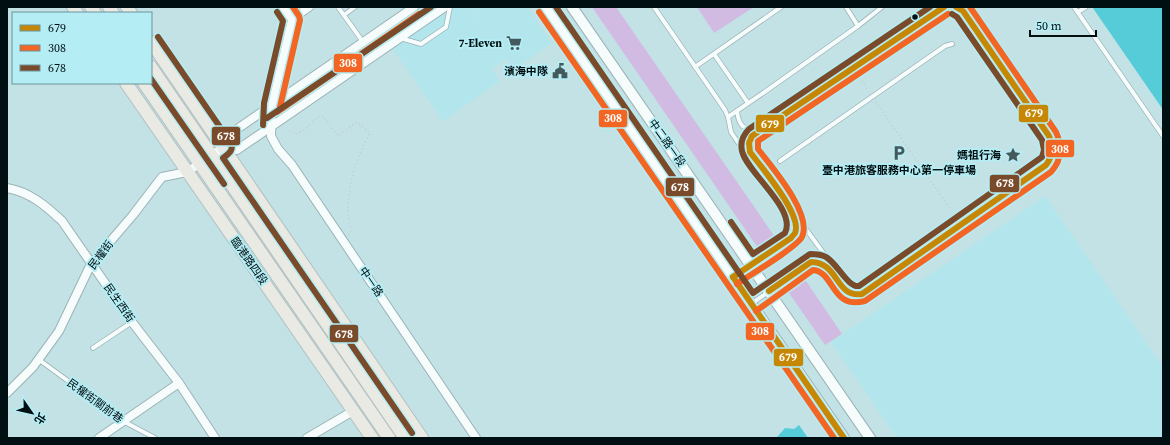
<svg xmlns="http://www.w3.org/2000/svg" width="1170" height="445" viewBox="0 0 1170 445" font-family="'Source Serif 4','Noto Sans TC',serif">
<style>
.built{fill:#b2e5ec}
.green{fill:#d1bbe2}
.water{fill:#57ccd9}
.pier{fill:#c3e2e6}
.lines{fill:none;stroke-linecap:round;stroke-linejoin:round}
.service-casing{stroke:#9bb3b6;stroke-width:5.5}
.minor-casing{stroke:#9bb3b6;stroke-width:10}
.tertiary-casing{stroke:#9bb3b6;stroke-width:12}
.primary-casing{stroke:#b2c0c2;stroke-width:14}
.path{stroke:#c1cacc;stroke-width:1.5;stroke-dasharray:1 3;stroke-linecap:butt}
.service{stroke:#f6fbfb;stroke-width:4}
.minor{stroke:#f6fbfb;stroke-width:8}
.tertiary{stroke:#f6fbfb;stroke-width:10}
.primary{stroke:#e8eae3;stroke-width:12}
.bus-1-casing{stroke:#b5edf4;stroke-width:9}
.bus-2-casing{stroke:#b5edf4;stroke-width:9}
.bus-3-casing{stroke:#b5edf4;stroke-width:9}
.bus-1{stroke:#c68804;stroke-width:6}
.bus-2{stroke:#f26522;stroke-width:6}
.bus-3{stroke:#7a4b2a;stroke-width:6}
.bus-dot{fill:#000f12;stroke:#b5edf4;stroke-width:1.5}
.labels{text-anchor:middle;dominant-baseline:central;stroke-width:4;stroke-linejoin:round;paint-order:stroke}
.poi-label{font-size:11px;font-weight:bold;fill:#000f12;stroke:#b5edf4;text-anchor:end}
.street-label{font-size:11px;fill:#000f12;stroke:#b5edf4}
.line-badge{stroke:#b5edf4;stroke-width:1.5}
.badge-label{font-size:11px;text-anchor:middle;font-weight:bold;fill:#fff}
</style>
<rect width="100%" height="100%" fill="#c3e2e6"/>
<!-- built -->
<g class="built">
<path d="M 451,7 L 470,7 L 504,57 L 471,7 L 527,7 L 552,43 L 514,69 L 506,59 L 492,69 L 500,81 L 443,121 L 392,48 Z"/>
<path d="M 1045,196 L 1163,367 L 1163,438 L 897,438 L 831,342 Z"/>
</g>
<!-- green -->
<g class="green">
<path d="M 592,7 L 616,7 L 775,237 L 758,248 Z"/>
<path d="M 697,7 L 754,7 L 714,33 Z"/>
<path d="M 804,278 L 842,334 L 825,345 L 787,290 Z"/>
</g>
<!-- water -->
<g class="water">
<path d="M 1092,7 L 1163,7 L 1163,110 Z"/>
<path d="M 799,425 L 808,438 L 777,437 L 785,428 L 794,429 Z"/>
</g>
<!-- pier -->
<path class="pier" d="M 1090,7 L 1092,7 L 1163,110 L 1163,112 Z"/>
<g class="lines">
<defs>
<g id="service">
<path d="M 338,7 L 363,42"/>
<path d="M 654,7 L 725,110 L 728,117 L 731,132 L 745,153 L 752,155"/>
<path d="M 944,7 L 755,134 C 749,140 747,147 752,155 L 827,258 L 846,291 L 853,295 L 862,294 L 1046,165 C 1054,156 1054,146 1049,136 L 963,11 L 956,7"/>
<path d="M 1074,7 L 1163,136"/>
<path d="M 1078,12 L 1086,7"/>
<path d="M 344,15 L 355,7"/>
<path d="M 858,26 L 882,7"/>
<path d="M 400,38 L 421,44 L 446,27 L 450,7"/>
<path d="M 714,54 L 748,103"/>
<path d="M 695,67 L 781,7"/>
<path d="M 737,111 C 739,127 743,128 758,132"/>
<path d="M 728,117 L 766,91 L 858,26 L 846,7"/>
<path d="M 780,161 L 945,46 L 952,44"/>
<path d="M 733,277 L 793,236 C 798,226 793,217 789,207"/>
<path d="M 751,304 L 811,262 L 823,264 L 833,273"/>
<path d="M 93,348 L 132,322"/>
<path d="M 38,359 L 123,421 L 155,438"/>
</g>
<g id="minor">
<path d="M 283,7 L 292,19"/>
<path d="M 295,7 L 272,105 L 271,136 L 278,149 L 292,165 L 476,438"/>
<path d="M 292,19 L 309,7"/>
<path d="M 224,147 L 237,150 L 445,7"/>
<path d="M 224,147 L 227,136 L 414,7"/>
<path d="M 7,188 C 30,192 46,206 62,221 L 132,322 L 179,383 L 215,438"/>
<path d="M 7,393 L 33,367 L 59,331 L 91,264 L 133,215 L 162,177 L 187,172 L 224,147"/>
<path d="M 99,438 L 179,383"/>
<path d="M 307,438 L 353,411"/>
</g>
<g id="tertiary">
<path d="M 546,7 L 844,438"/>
<path d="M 572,7 L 870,438"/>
</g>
<g id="primary">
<path d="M 73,7 L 77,13"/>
<path d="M 91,7 L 95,13"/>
<path d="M 109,7 L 113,13"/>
<path d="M 127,7 L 131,13"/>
<path d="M 151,42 L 422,438"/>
<path d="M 151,67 L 405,438"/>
<path d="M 126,83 L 372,438"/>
<path d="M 144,83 L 389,438"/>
</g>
</defs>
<!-- service casing -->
<use href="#service" class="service-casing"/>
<!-- minor casing -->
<use href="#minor" class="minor-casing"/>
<!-- tertiary casing -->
<use href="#tertiary" class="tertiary-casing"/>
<!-- primary casing -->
<use href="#primary" class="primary-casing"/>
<!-- path -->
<g class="path">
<path d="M 858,74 L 868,91"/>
<path d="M 876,102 L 951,210"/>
<path d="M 289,131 L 296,134 C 306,130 310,125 317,117 L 323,116 L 338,136 L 357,122 L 370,133 C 357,156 348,184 348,211 C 348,218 350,225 351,232 L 348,235"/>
</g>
<!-- service -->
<use href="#service" class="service"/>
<!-- minor -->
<use href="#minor" class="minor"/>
<!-- tertiary -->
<use href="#tertiary" class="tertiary"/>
<!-- primary -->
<use href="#primary" class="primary"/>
<defs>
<g id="bus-1">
<path d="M 733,277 L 791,238 C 792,236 794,235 795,233 C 803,215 761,167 750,152 L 749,143 L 752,136 L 944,7"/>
<path d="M 733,277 L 844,438"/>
<path d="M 769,291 L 811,262 C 839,262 835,298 862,294 L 1046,165 C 1053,156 1054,147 1049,136 L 963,11 L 956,7"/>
</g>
<g id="bus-2">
<path d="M 539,12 L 834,438"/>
<path d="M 280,107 L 300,20 L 299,16 L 293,7"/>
<path d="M 277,112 L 419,14"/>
<path d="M 737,284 C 750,275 797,247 802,237 C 813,214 771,166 758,149 L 758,141 L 948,14"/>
<path d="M 756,311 L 813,270 C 835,272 831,310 865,301 L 1051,172 C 1062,160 1062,146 1056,132 L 970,7"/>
</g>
<g id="bus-3">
<path d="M 556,7 L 753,293 L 810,254 C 816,254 821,254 826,257 C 837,263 848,288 859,286 L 1042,157 L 1044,150 L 1042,140 L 957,17 L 952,14"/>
<path d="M 158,37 L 231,143 C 234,151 228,154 223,158 L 412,433"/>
<path d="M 151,79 L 224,184"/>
<path d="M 267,118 L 431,7"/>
<path d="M 263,125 L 264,103 L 283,21 L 277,12"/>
<path d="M 731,222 L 753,254 L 785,233 C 797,209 747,173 742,151 C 740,142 743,135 749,129 L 930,7"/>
</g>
</defs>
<!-- bus-1 casing -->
<use href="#bus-1" class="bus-1-casing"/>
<!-- bus-2 casing -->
<use href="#bus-2" class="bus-2-casing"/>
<!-- bus-3 casing -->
<use href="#bus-3" class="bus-3-casing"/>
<!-- bus-1 -->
<use href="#bus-1" class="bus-1"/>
<!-- bus-2 -->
<use href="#bus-2" class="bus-2"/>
<!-- bus-3 -->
<use href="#bus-3" class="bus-3"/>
</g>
<!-- icons -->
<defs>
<symbol id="supermarket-bare" viewBox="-9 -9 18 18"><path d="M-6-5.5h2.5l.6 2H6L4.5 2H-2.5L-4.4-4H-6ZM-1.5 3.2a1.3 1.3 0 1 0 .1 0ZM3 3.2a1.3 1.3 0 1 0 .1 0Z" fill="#44595c" stroke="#b5edf4" stroke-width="2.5" paint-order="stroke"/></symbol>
<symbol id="civic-bare" viewBox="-9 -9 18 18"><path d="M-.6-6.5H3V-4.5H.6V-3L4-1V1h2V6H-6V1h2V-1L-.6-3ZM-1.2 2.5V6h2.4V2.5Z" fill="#44595c" stroke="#b5edf4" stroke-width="2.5" paint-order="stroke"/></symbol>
<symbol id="parking-bare" viewBox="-9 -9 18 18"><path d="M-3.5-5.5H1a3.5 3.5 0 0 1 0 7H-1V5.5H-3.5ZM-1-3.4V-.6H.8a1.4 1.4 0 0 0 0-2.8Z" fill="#44595c" stroke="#b5edf4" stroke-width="2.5" paint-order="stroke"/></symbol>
<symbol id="sight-bare" viewBox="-9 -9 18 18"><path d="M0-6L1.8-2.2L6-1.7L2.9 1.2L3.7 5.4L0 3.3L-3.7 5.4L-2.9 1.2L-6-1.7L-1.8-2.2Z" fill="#44595c" stroke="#b5edf4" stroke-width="2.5" paint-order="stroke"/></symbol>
</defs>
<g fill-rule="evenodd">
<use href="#supermarket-bare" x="503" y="32" width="22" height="22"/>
<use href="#civic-bare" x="549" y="60" width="22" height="22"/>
<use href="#parking-bare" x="888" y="142" width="22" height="22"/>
<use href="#sight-bare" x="1002" y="144" width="22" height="22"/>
</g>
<!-- markers -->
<circle class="bus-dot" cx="915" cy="17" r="3.5"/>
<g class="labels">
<!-- poi labels -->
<g class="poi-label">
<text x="502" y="43">7-Eleven</text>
<text x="548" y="71">濱海中隊</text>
<text x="1001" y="155">媽祖行海</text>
<text x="899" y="170" text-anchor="middle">臺中港旅客服務中心第一停車場</text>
</g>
<!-- street labels -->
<g class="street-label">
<text transform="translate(667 143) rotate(55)">中二路一段</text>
<text transform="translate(101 255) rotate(-53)">民權街</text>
<text transform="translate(249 261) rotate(55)">臨港路四段</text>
<text transform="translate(371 282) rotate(56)">中一路</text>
<text transform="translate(119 303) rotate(55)">民生西街</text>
<text transform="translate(95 401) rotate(36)">民權街關前巷</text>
</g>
</g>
<g class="line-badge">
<rect x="333" y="53" width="30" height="20" rx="4" fill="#f26522"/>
<rect x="1018" y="104" width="31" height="19" rx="4" fill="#c68804"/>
<rect x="598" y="109" width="30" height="19" rx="4" fill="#f26522"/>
<rect x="755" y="114" width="30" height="19" rx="4" fill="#c68804"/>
<rect x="211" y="126" width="30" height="20" rx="4" fill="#7a4b2a"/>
<rect x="1045" y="139" width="30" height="19" rx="4" fill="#f26522"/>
<rect x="989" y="174" width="31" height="19" rx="4" fill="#7a4b2a"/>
<rect x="665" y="177" width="30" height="20" rx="4" fill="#7a4b2a"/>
<rect x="745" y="322" width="30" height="19" rx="4" fill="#f26522"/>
<rect x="329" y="324" width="30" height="19" rx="4" fill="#7a4b2a"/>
<rect x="773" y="348" width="31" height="19" rx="4" fill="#c68804"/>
</g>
<g class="badge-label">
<text x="348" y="67">308</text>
<text x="1034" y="117">679</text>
<text x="613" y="122">308</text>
<text x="770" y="128">679</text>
<text x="226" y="140">678</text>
<text x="1060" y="153">308</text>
<text x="1005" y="187">678</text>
<text x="680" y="191">678</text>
<text x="760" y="335">308</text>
<text x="344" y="338">678</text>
<text x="788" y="361">679</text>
</g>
<!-- border -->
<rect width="1170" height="445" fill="none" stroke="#000f12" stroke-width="16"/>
<!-- legend -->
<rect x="12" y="12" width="140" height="72" fill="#b5edf4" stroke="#6d949a"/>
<rect x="20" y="25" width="20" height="6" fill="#c68804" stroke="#6d949a"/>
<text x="48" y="32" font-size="12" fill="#000f12">679</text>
<rect x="20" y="45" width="20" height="6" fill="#f26522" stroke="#6d949a"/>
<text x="48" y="52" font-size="12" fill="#000f12">308</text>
<rect x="20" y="65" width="20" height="6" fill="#7a4b2a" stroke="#6d949a"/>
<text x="48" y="72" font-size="12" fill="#000f12">678</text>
<!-- north arrow -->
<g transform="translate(32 413) rotate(124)" stroke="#b5edf4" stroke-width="3" paint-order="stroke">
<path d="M0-3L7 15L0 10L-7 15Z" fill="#000f12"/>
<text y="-6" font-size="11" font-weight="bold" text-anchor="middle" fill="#000f12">北</text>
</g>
<!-- scale -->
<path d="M1030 30v6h66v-6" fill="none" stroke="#000f12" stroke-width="2"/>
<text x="1036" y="30" font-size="12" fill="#000f12" stroke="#b5edf4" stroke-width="3" paint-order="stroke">50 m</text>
</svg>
